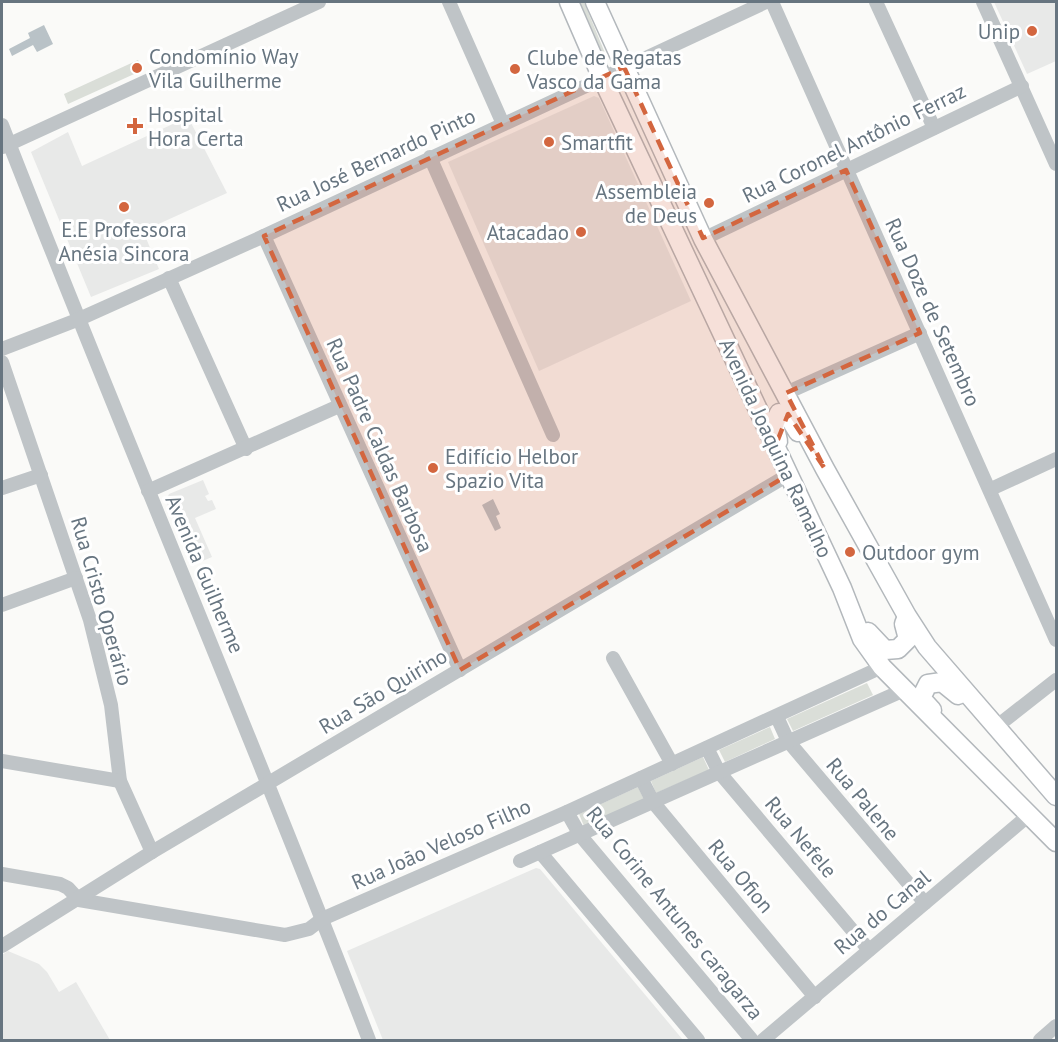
<svg xmlns="http://www.w3.org/2000/svg" width="1058" height="1042" viewBox="0 0 1058 1042" font-family="'PT Sans',sans-serif">
<style>
.built{fill:#e8e9e8}
.green{fill:#daded8}
.water{fill:#b9c2c7}
.lines{fill:none;stroke-linecap:round;stroke-linejoin:round}
.major-casing{stroke:#b3b8bc;stroke-width:21}
.minor{stroke:#bfc4c7;stroke-width:14}
.major{stroke:#fff;stroke-width:18}
.marked{fill:#d3663f;fill-opacity:0.2;stroke:#d3663f;stroke-width:4.5;stroke-dasharray:12 8;stroke-linejoin:round}
.poi-dot{fill:#d3663f;stroke:#fff;stroke-width:2}
.labels{text-anchor:middle;dominant-baseline:central;stroke-width:6;stroke-linejoin:round;paint-order:stroke}
.poi-label{font-size:21px;fill:#677580;stroke:#fff;text-anchor:start}
.street-label{font-size:21px;fill:#677580;stroke:#fff}
</style>
<rect width="100%" height="100%" fill="#fafaf8"/>
<!-- built -->
<g class="built">
<path d="M 994,2 L 1056,2 L 1056,61 L 1027,74 Z"/>
<path d="M 594,96 L 599,98 L 691,301 L 539,371 L 448,162 Z"/>
<path d="M 188,117 L 227,193 L 143,231 L 159,269 L 91,297 L 31,152 L 68,132 L 82,166 Z"/>
<path d="M 203,480 L 209,494 L 205,496 L 208,501 L 212,500 L 216,509 L 195,518 L 212,557 L 193,565 L 166,501 L 169,494 Z"/>
<path d="M 536,868 L 540,869 L 683,1040 L 383,1040 L 347,951 Z"/>
<path d="M 8,951 L 39,964 L 47,972 L 59,992 L 76,982 L 110,1040 L 2,1040 L 2,955 Z"/>
</g>
<!-- green -->
<g class="green">
<path d="M 580,2 L 584,2 L 607,58 L 605,59 Z"/>
<path d="M 138,60 L 143,70 L 68,104 L 64,94 Z"/>
<path d="M 867,683 L 873,695 L 793,731 L 787,719 Z"/>
<path d="M 770,727 L 775,739 L 725,762 L 719,750 Z"/>
<path d="M 703,757 L 709,770 L 656,793 L 651,781 Z"/>
<path d="M 638,787 L 644,799 L 584,826 L 579,814 Z"/>
</g>
<!-- water -->
<g class="water">
<path d="M 44,25 L 53,44 L 37,52 L 33,45 L 12,56 L 9,49 L 30,38 L 28,33 Z"/>
<path d="M 493,499 L 500,514 L 496,516 L 501,528 L 495,531 L 482,505 Z"/>
</g>
<g class="lines">
<defs>
<g id="major">
<path d="M 569,2 L 602,78 L 842,588 L 862,639 L 882,667 L 1056,842"/>
<path d="M 595,2 L 703,239 L 825,469 L 907,616 L 927,647 L 1056,796"/>
<path d="M 778,441 L 774,424 L 779,413 L 790,419 L 798,432"/>
<path d="M 868,632 L 885,650 L 898,649 L 908,639 L 904,624 L 906,619"/>
<path d="M 932,710 L 921,698 L 928,684 L 942,682 L 958,695"/>
</g>
</defs>
<!-- major casing -->
<use href="#major" class="major-casing"/>
<!-- minor -->
<g class="minor">
<path d="M 449,2 L 503,124"/>
<path d="M 772,2 L 1056,640"/>
<path d="M 876,2 L 934,128"/>
<path d="M 983,2 L 1056,164"/>
<path d="M 2,125 C 121,431 251,733 369,1040"/>
<path d="M 3,147 L 319,2"/>
<path d="M 430,157 L 553,435"/>
<path d="M 264,236 L 460,670"/>
<path d="M 703,239 L 1022,86"/>
<path d="M 169,278 L 246,449"/>
<path d="M 2,349 L 77,320 L 264,236 L 766,2"/>
<path d="M 2,362 L 90,620 L 111,705 L 120,781 L 152,852"/>
<path d="M 786,393 L 920,333"/>
<path d="M 2,488 L 41,475"/>
<path d="M 991,489 L 1056,459"/>
<path d="M 148,491 L 339,406"/>
<path d="M 2,605 L 76,578"/>
<path d="M 613,658 L 672,764"/>
<path d="M 777,717 L 788,741 L 925,903"/>
<path d="M 996,727 L 1056,680"/>
<path d="M 707,748 L 719,772 L 869,950"/>
<path d="M 2,761 L 120,781"/>
<path d="M 641,778 L 653,802 L 815,997"/>
<path d="M 567,812 L 580,835 L 752,1040"/>
<path d="M 540,852 L 698,1040"/>
<path d="M 520,861 L 904,690"/>
<path d="M 2,874 L 60,884 L 68,888 L 79,900 L 285,935 L 309,929 L 322,919 L 567,812 L 882,667"/>
<path d="M 2,946 L 152,852 L 788,475"/>
<path d="M 763,1040 L 1029,815"/>
<path d="M 1040,1040 L 1056,1026"/>
</g>
<!-- major -->
<use href="#major" class="major"/>
</g>
<!-- marked area -->
<path class="marked" d="M 624,67 L 703,238 L 846,170 L 920,333 L 786,393 L 825,469 L 788,414 L 775,447 L 788,475 L 460,670 L 264,236 Z"/>
<!-- markers -->
<g class="poi-dot">
<circle cx="1032" cy="31" r="6"/>
<circle cx="137" cy="68" r="6"/>
<circle cx="515" cy="69" r="6"/>
<path d="M132 117h6v6h6v6h-6v6h-6v-6h-6v-6h6z"/>
<circle cx="549" cy="142" r="6"/>
<circle cx="709" cy="203" r="6"/>
<circle cx="124" cy="207" r="6"/>
<circle cx="581" cy="232" r="6"/>
<circle cx="433" cy="468" r="6"/>
<circle cx="850" cy="552" r="6"/>
</g>
<g class="labels">
<!-- poi labels -->
<g class="poi-label">
<text x="1020" y="31" text-anchor="end">Unip</text>
<text x="149" y="56">Condomínio Way<tspan x="149" dy="24">Vila Guilherme</tspan></text>
<text x="527" y="57">Clube de Regatas<tspan x="527" dy="24">Vasco da Gama</tspan></text>
<text x="148" y="114">Hospital<tspan x="148" dy="24">Hora Certa</tspan></text>
<text x="561" y="142">Smartfit</text>
<text x="697" y="191" text-anchor="end">Assembleia<tspan x="697" dy="24">de Deus</tspan></text>
<text x="124" y="229" text-anchor="middle">E.E Professora<tspan x="124" dy="24">Anésia Sincora</tspan></text>
<text x="569" y="232" text-anchor="end">Atacadao</text>
<text x="445" y="456">Edifício Helbor<tspan x="445" dy="24">Spazio Vita</tspan></text>
<text x="862" y="552">Outdoor gym</text>
</g>
<!-- street labels -->
<g class="street-label">
<text transform="translate(854 143) rotate(-26)">Rua Coronel Antônio Ferraz</text>
<text transform="translate(376 160) rotate(-25)">Rua José Bernardo Pinto</text>
<text transform="translate(933 312) rotate(66)">Rua Doze de Setembro</text>
<text transform="translate(380 445) rotate(66)">Rua Padre Caldas Barbosa</text>
<text transform="translate(776 448) rotate(65)">Avenida Joaquina Ramalho</text>
<text transform="translate(205 574) rotate(67)">Avenida Guilherme</text>
<text transform="translate(102 601) rotate(74)">Rua Cristo Operário</text>
<text transform="translate(383 691) rotate(-31)">Rua São Quirino</text>
<text transform="translate(863 799) rotate(50)">Rua Palene</text>
<text transform="translate(801 837) rotate(50)">Rua Nefele</text>
<text transform="translate(441 844) rotate(-24)">Rua João Veloso Filho</text>
<text transform="translate(741 876) rotate(50)">Rua Ofion</text>
<text transform="translate(882 912) rotate(-40)">Rua do Canal</text>
<text transform="translate(675 913) rotate(51)">Rua Corine Antunes caragarza</text>
</g>
</g>
<!-- border -->
<rect width="1058" height="1042" fill="none" stroke="#677580" stroke-width="6"/>
</svg>
